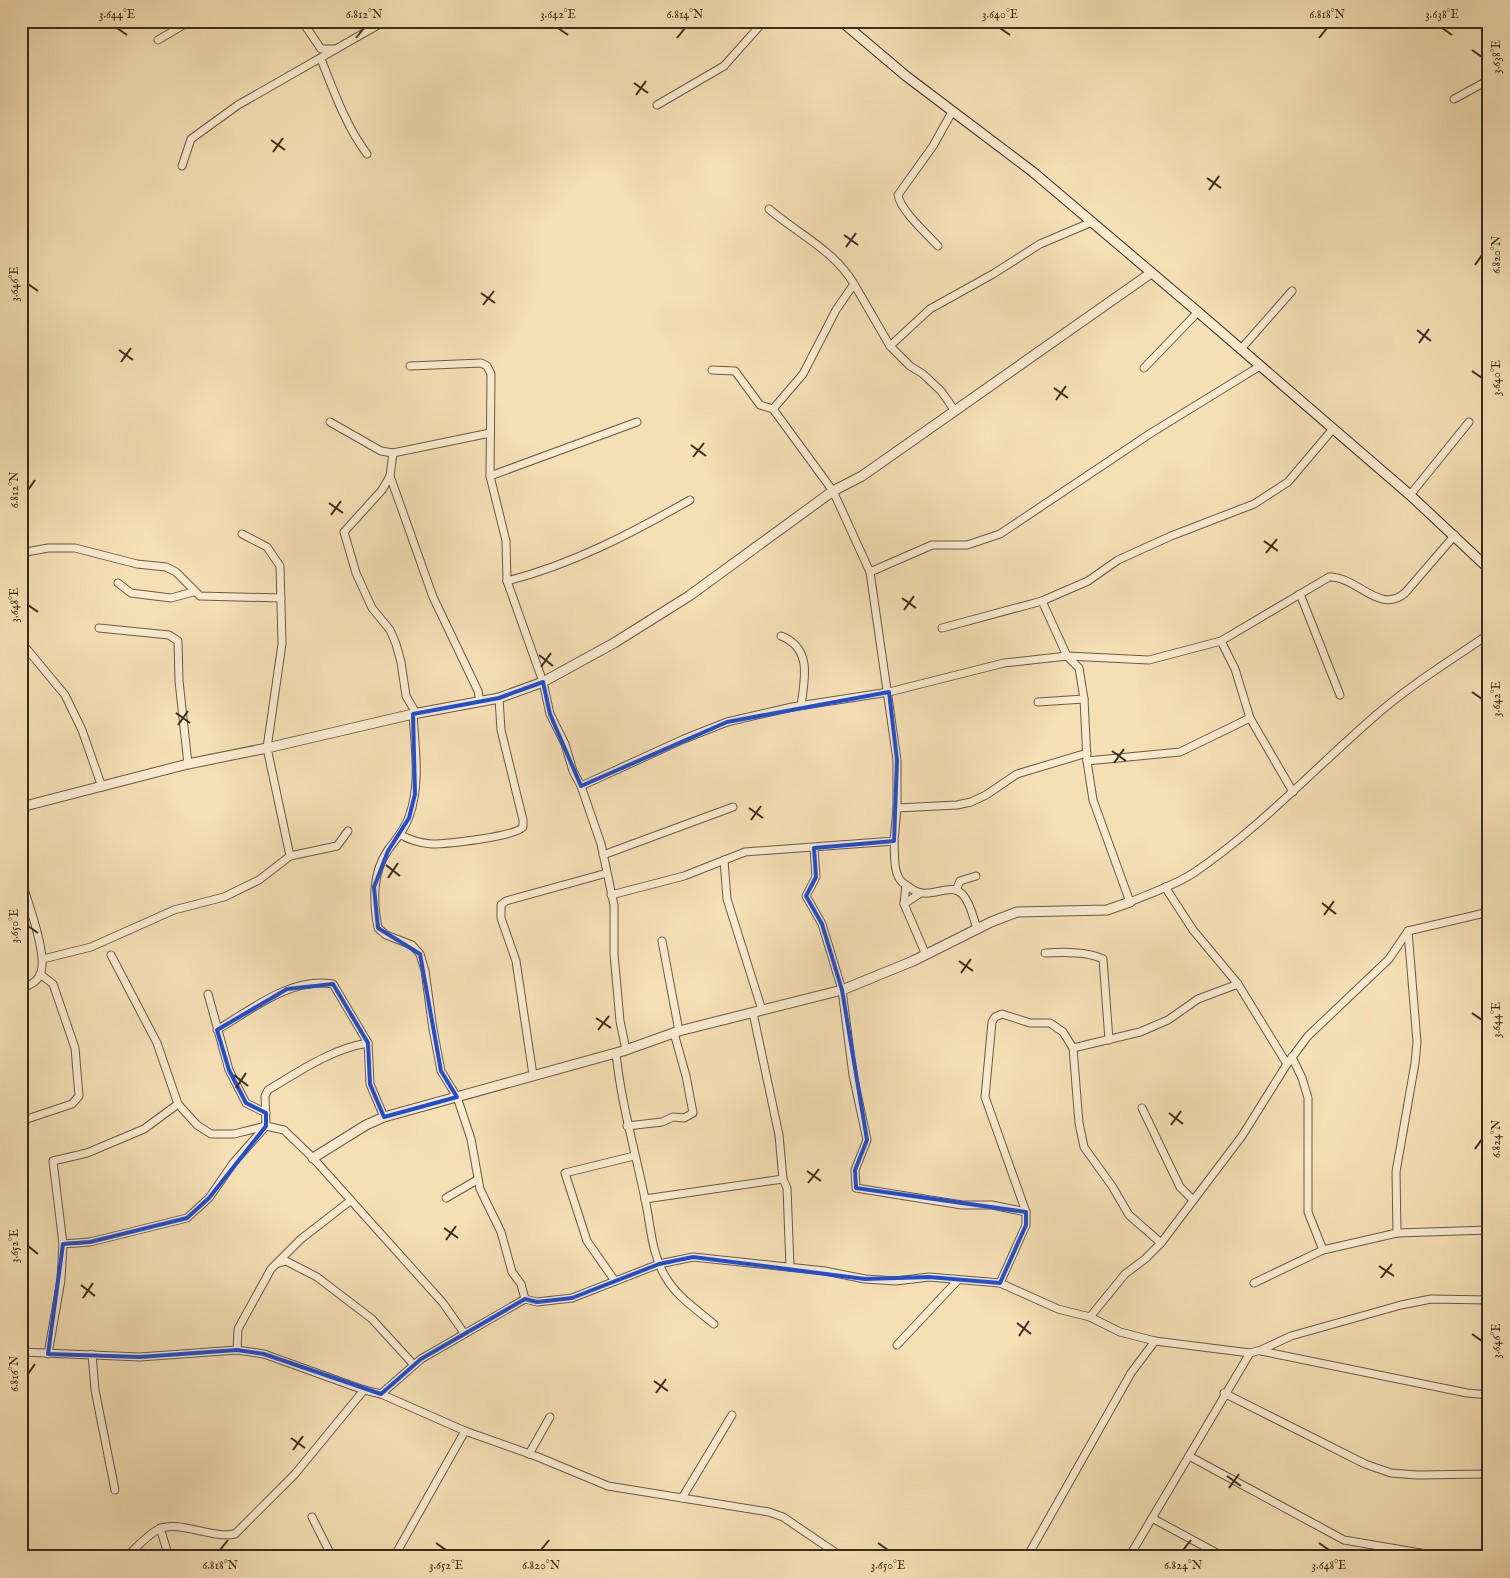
<svg xmlns="http://www.w3.org/2000/svg" width="1510" height="1578" viewBox="0 0 1510 1578" font-family="'IM FELL English',serif">
<style>
.lines{fill:none;stroke-linecap:round;stroke-linejoin:round}
.minor-casing{stroke:#6a5943;stroke-width:9}
.tertiary-casing{stroke:#6a5943;stroke-width:11}
.secondary-casing{stroke:#3c2c1d;stroke-width:11}
.minor{stroke:#f8eacf;stroke-width:7}
.tertiary{stroke:#f8eacf;stroke-width:9}
.secondary{stroke:#f8eacf;stroke-width:9}
.marked{fill:none;stroke:#1d4ed8;stroke-width:4;stroke-linejoin:round}
.ticks{fill:none;stroke:#3c2c1d;stroke-width:2}
.neatline{fill:none;stroke:#3c2c1d;stroke-width:2}
.ticks-label{font-size:12px;text-anchor:middle;fill:#3c2c1d}
</style>
<rect width="100%" height="100%" fill="#f5dfb5"/>
<filter id="stains"><feTurbulence type="fractalNoise" baseFrequency=".004" numOctaves="4"/><feColorMatrix values="0 0 0 0 .2 0 0 0 0 .09 0 0 0 0 .02 0 0 0 .5 -.17"/></filter>
<radialGradient id="worn" r=".72"><stop offset=".6" stop-color="#630" stop-opacity="0"/><stop offset="1" stop-color="#630" stop-opacity=".3"/></radialGradient>
<g class="lines">
<defs>
<g id="minor">
<path d="M 302,21 L 321,49 L 334,49"/>
<path d="M 158,40 L 190,21"/>
<path d="M 321,59 C 334,92 346,126 367,154"/>
<path d="M 1454,99 L 1489,80"/>
<path d="M 657,105 L 724,66 L 764,21"/>
<path d="M 182,166 L 191,139 L 238,105 L 385,21"/>
<path d="M 769,209 C 798,234 834,250 854,284"/>
<path d="M 938,246 C 928,235 900,210 898,195 L 933,146 L 952,112"/>
<path d="M 890,346 L 930,309 L 993,274 L 1040,244 L 1092,222"/>
<path d="M 1241,349 L 1292,291"/>
<path d="M 410,366 L 481,363 L 487,366 L 491,374 L 490,476 L 506,541 L 507,581 L 543,682 L 550,714 L 565,744 L 573,771 L 581,786 L 601,844 L 614,905 L 614,954 L 620,1021 L 626,1050"/>
<path d="M 1144,368 L 1198,312"/>
<path d="M 773,409 L 803,374 L 836,310 L 854,284 L 890,346 L 910,366 L 923,374 L 941,391 L 955,411"/>
<path d="M 330,422 L 381,451 L 393,453 L 490,433"/>
<path d="M 393,453 L 390,476 L 382,490 L 344,532 L 356,573 L 372,608 L 390,630 L 396,644 L 401,662 L 406,696 L 416,713"/>
<path d="M 390,476 L 433,597 L 478,691 L 480,701"/>
<path d="M 490,476 L 637,422"/>
<path d="M 1410,495 L 1469,422"/>
<path d="M 242,534 L 267,547 L 280,566 L 282,644 L 267,748 L 290,856"/>
<path d="M 21,553 L 48,548 L 75,548 L 137,564 L 166,567 L 176,572 L 200,596 L 281,598"/>
<path d="M 870,572 L 932,545 L 967,545 L 1000,534 L 1151,433 L 1260,366"/>
<path d="M 507,581 C 571,565 632,533 690,500"/>
<path d="M 118,583 L 131,593 L 171,598 L 193,592"/>
<path d="M 1300,594 L 1340,695"/>
<path d="M 1042,601 L 1067,656 L 1079,668 L 1084,699 L 1087,761 L 1093,800 L 1130,902 C 1151,893 1176,885 1195,872 C 1261,827 1315,768 1375,716 C 1410,685 1450,661 1489,634"/>
<path d="M 99,628 L 169,635 L 178,641 L 179,681 L 188,764"/>
<path d="M 942,628 L 1042,601 L 1088,581 L 1118,560 L 1171,536 L 1254,504 L 1288,482 L 1332,430"/>
<path d="M 781,636 C 812,648 805,678 801,705"/>
<path d="M 1221,641 L 1235,669 L 1250,718 L 1293,792"/>
<path d="M 21,642 L 65,695 L 82,730 L 102,787"/>
<path d="M 1038,702 L 1084,699"/>
<path d="M 413,714 C 415,748 421,784 409,817 C 404,831 396,839 388,850 C 372,873 373,901 378,928 L 386,935 L 412,945 L 420,954 L 425,971 L 433,1029 L 441,1071 L 457,1097 L 471,1139 L 480,1189 L 501,1232 L 512,1272 L 521,1284 L 525,1299"/>
<path d="M 1087,761 L 1180,752 L 1250,718"/>
<path d="M 581,786 L 684,739 L 727,722 L 792,707 L 889,692 L 1004,663 L 1067,656 L 1149,660 L 1221,641 L 1329,577 C 1357,576 1379,615 1405,593 L 1455,535"/>
<path d="M 897,808 L 957,805 L 971,802 L 986,795 L 1017,774 L 1087,753"/>
<path d="M 401,835 C 410,840 421,843 431,844 C 447,844 514,837 523,827 L 523,820 L 501,730 L 499,698"/>
<path d="M 894,841 C 895,851 893,867 898,876 C 899,880 905,885 909,887 C 930,904 949,879 963,895 C 971,904 973,918 977,928"/>
<path d="M 814,848 L 816,877 L 806,896 L 822,924 L 842,990 L 853,1075 L 867,1140 L 855,1170 L 856,1188 L 962,1205 L 992,1205 L 1026,1212"/>
<path d="M 603,855 L 733,807"/>
<path d="M 724,860 L 727,899 L 762,1010"/>
<path d="M 21,879 C 27,901 49,956 40,975 C 36,983 29,985 21,989"/>
<path d="M 906,885 L 904,904 L 926,955"/>
<path d="M 1165,887 L 1193,930 L 1238,984 L 1287,1064"/>
<path d="M 956,890 L 960,881 L 976,876"/>
<path d="M 611,895 L 684,876 L 745,852 L 894,841 L 897,808 L 897,760 L 870,572 L 833,491 L 773,409 L 760,405 L 735,371 L 712,370"/>
<path d="M 904,904 L 919,894"/>
<path d="M 1489,912 L 1408,931 L 1389,959 L 1308,1036 L 1287,1064 L 1242,1136 L 1161,1243 L 1145,1259 L 1125,1274 L 1090,1317 L 1120,1332 L 1155,1341 L 1250,1353 L 1261,1350 L 1291,1336 L 1401,1305 L 1431,1299 L 1489,1300"/>
<path d="M 662,941 L 679,1031"/>
<path d="M 1045,953 C 1062,952 1087,951 1103,959 L 1109,1040"/>
<path d="M 43,959 L 91,947 L 174,910 L 224,897 L 259,880 L 290,856 L 337,846 L 348,831"/>
<path d="M 208,994 L 229,1070 L 246,1103 L 266,1113"/>
<path d="M 753,1013 L 779,1135 L 783,1179 L 787,1188 L 790,1267"/>
<path d="M 217,1030 C 252,1009 291,977 333,984 L 368,1043 L 370,1084 L 384,1117"/>
<path d="M 368,1043 C 331,1049 300,1071 268,1090 L 265,1096 L 266,1126 L 284,1130 L 313,1158 L 443,1303 L 464,1333"/>
<path d="M 1073,1048 L 1140,1032 L 1168,1020 L 1198,999 L 1238,984"/>
<path d="M 616,1053 C 621,1103 635,1150 645,1199 C 651,1226 651,1252 665,1276 C 676,1296 697,1310 714,1324"/>
<path d="M 1292,1057 L 1302,1078 L 1308,1098 L 1308,1212 L 1323,1250"/>
<path d="M 533,1075 L 516,961 L 501,918 L 501,905 L 506,901 L 607,873"/>
<path d="M 1142,1108 L 1180,1187 L 1193,1200"/>
<path d="M 21,1121 L 72,1104 L 79,1096 L 75,1048 L 53,984 L 40,974"/>
<path d="M 627,1126 L 662,1122 L 673,1117 L 684,1118 L 693,1113 L 686,1076 L 674,1033"/>
<path d="M 446,1198 L 477,1180"/>
<path d="M 645,1199 L 783,1179"/>
<path d="M 1397,1233 L 1396,1172 L 1415,1063 L 1417,1042 L 1408,931"/>
<path d="M 63,1244 L 90,1242 L 187,1218 L 209,1198 L 234,1162 L 266,1126 L 234,1134 L 211,1134 L 197,1125 L 178,1104 L 157,1043 L 111,955"/>
<path d="M 279,1263 L 286,1261 L 317,1277 L 372,1319 L 414,1365"/>
<path d="M 615,1281 L 587,1241 L 565,1173 L 634,1156"/>
<path d="M 1000,1283 L 1026,1225 L 1026,1212 L 985,1097 L 992,1022 L 995,1017 L 1002,1014 L 1030,1023 L 1050,1023 L 1063,1032 L 1073,1048 L 1079,1123 L 1084,1147 L 1112,1186 L 1129,1215 L 1161,1243"/>
<path d="M 1254,1283 L 1323,1250 L 1397,1233 L 1489,1230"/>
<path d="M 897,1345 L 958,1280"/>
<path d="M 237,1350 L 238,1329 L 271,1269 L 301,1239 L 350,1201"/>
<path d="M 1261,1351 L 1467,1393 L 1489,1395"/>
<path d="M 21,1352 L 140,1357 L 237,1350 L 264,1354 L 364,1390 L 381,1394 L 465,1431 L 538,1457 L 608,1486 L 769,1512 L 783,1517 L 842,1557"/>
<path d="M 48,1354 L 61,1280 L 63,1244 L 53,1161 L 87,1153 L 144,1129 L 178,1104"/>
<path d="M 92,1354 L 95,1390 L 115,1490"/>
<path d="M 1224,1393 L 1365,1464 L 1391,1473 L 1417,1475 L 1489,1474"/>
<path d="M 381,1394 L 421,1359 L 525,1299 L 537,1302 L 572,1298 L 659,1264 L 693,1257 L 825,1271 L 865,1279 L 896,1281 L 929,1277 L 1000,1283 L 1058,1309 L 1090,1317"/>
<path d="M 529,1454 L 550,1417"/>
<path d="M 1189,1456 L 1344,1540 L 1444,1557"/>
<path d="M 682,1498 L 732,1415"/>
<path d="M 312,1517 L 332,1557"/>
<path d="M 1152,1518 L 1224,1557"/>
<path d="M 160,1528 L 169,1557"/>
<path d="M 126,1557 C 136,1548 147,1535 159,1529 C 179,1520 212,1539 235,1534 L 295,1474 L 364,1390"/>
<path d="M 394,1557 L 465,1431"/>
<path d="M 1027,1557 L 1131,1373 L 1155,1341"/>
<path d="M 1129,1557 L 1250,1353"/>
</g>
<g id="tertiary">
<path d="M 21,807 L 188,764 L 267,748 L 413,714 L 499,698 L 543,682 L 614,643 L 689,596 L 833,491 L 862,476 L 1151,273"/>
<path d="M 313,1158 L 366,1125 L 384,1117 L 623,1051 L 679,1031 L 842,990 L 913,961 L 991,922 L 1017,912 L 1107,910 L 1130,902"/>
</g>
<path id="secondary" d="M 841,21 L 906,76 L 1033,172 L 1198,312 L 1410,495 L 1489,569"/>
</defs>
<!-- minor casing -->
<use href="#minor" class="minor-casing"/>
<!-- tertiary casing -->
<use href="#tertiary" class="tertiary-casing"/>
<!-- secondary casing -->
<use href="#secondary" class="secondary-casing"/>
<!-- minor -->
<use href="#minor" class="minor"/>
<!-- tertiary -->
<use href="#tertiary" class="tertiary"/>
<!-- secondary -->
<use href="#secondary" class="secondary"/>
</g>
<!-- marked area -->
<path class="marked" d="M 543,682 L 550,714 L 581,786 L 727,722 L 889,692 L 897,760 L 894,841 L 814,848 L 816,877 L 806,896 L 822,924 L 842,990 L 867,1140 L 855,1170 L 856,1188 L 1026,1212 L 1026,1225 L 1000,1283 L 929,1277 L 865,1279 L 693,1257 L 659,1264 L 572,1298 L 537,1302 L 525,1299 L 421,1359 L 381,1394 L 264,1354 L 237,1350 L 140,1357 L 48,1354 L 63,1244 L 90,1242 L 187,1218 L 209,1198 L 266,1126 L 266,1113 L 246,1103 L 229,1070 L 217,1030 L 287,989 L 333,984 L 368,1043 L 370,1084 L 384,1117 L 457,1097 L 441,1071 L 420,954 L 378,928 L 374,887 L 388,851 L 409,818 L 415,794 L 413,714 L 499,698 Z"/>
<!-- ticks -->
<path class="ticks" d="M 117,28 L 127,35M 558,28 L 568,35M 1000,28 L 1010,35M 1442,28 L 1452,35M 356,38 L 364,28M 677,38 L 685,28M 1319,38 L 1327,28M 1472,50 L 1482,57M 634,83 L 648,93M 636,95 L 646,81M 271,140 L 285,150M 273,152 L 283,138M 1207,178 L 1221,188M 1209,190 L 1219,176M 844,235 L 858,245M 846,247 L 856,233M 1475,265 L 1482,255M 28,284 L 38,291M 481,293 L 495,303M 483,305 L 494,291M 1417,330 L 1431,341M 1419,343 L 1429,329M 119,350 L 133,360M 121,362 L 131,348M 1472,371 L 1482,378M 1054,388 L 1068,398M 1056,400 L 1066,386M 691,445 L 706,456M 693,457 L 704,443M 28,490 L 35,480M 329,503 L 343,513M 331,515 L 341,501M 1264,541 L 1278,551M 1266,553 L 1277,539M 902,598 L 916,608M 28,605 L 38,612M 904,610 L 914,596M 539,655 L 553,666M 541,667 L 551,653M 1472,692 L 1482,699M 176,713 L 190,723M 178,725 L 188,711M 1112,751 L 1126,761M 1114,763 L 1124,749M 749,808 L 763,818M 751,820 L 761,806M 386,865 L 400,876M 388,878 L 398,863M 1322,903 L 1336,914M 1324,915 L 1334,901M 28,926 L 38,933M 959,961 L 973,971M 961,973 L 971,959M 1472,1013 L 1482,1020M 596,1018 L 611,1028M 598,1030 L 609,1016M 234,1075 L 248,1086M 236,1088 L 246,1073M 1169,1113 L 1183,1124M 1171,1125 L 1181,1111M 1475,1149 L 1482,1139M 807,1171 L 821,1181M 808,1183 L 819,1169M 444,1228 L 458,1238M 446,1240 L 456,1226M 28,1246 L 38,1254M 1379,1266 L 1394,1276M 1381,1278 L 1392,1264M 81,1285 L 95,1296M 83,1298 L 93,1283M 1017,1323 L 1031,1334M 1472,1334 L 1482,1341M 1019,1336 L 1029,1321M 28,1374 L 35,1364M 654,1381 L 668,1391M 656,1393 L 666,1379M 291,1438 L 305,1448M 293,1450 L 303,1436M 1227,1476 L 1241,1486M 1229,1488 L 1239,1474M 436,1543 L 446,1550M 878,1543 L 888,1550M 1319,1543 L 1329,1550M 220,1550 L 228,1540M 541,1550 L 549,1540M 1183,1550 L 1191,1540"/>
<!-- margin -->
<rect width="1510" height="1578" fill="none" stroke="#f5dfb5" stroke-width="55"/>
<rect x="28" y="28" width="1454" height="1522" class="neatline"/>
<g class="ticks-label">
<text x="117" y="18">3.644°E</text>
<text x="364" y="18">6.812°N</text>
<text x="558" y="18">3.642°E</text>
<text x="685" y="18">6.814°N</text>
<text x="1000" y="18">3.640°E</text>
<text x="1327" y="18">6.818°N</text>
<text x="1442" y="18">3.638°E</text>
<text transform="translate(1496 57) rotate(-90)" y="4">3.638°E</text>
<text transform="translate(1496 255) rotate(-90)" y="4">6.820°N</text>
<text transform="translate(14 284) rotate(-90)" y="4">3.646°E</text>
<text transform="translate(1496 378) rotate(-90)" y="4">3.640°E</text>
<text transform="translate(14 490) rotate(-90)" y="4">6.812°N</text>
<text transform="translate(14 605) rotate(-90)" y="4">3.648°E</text>
<text transform="translate(1496 699) rotate(-90)" y="4">3.642°E</text>
<text transform="translate(14 926) rotate(-90)" y="4">3.650°E</text>
<text transform="translate(1496 1020) rotate(-90)" y="4">3.644°E</text>
<text transform="translate(1496 1139) rotate(-90)" y="4">6.824°N</text>
<text transform="translate(14 1246) rotate(-90)" y="4">3.652°E</text>
<text transform="translate(1496 1341) rotate(-90)" y="4">3.646°E</text>
<text transform="translate(14 1374) rotate(-90)" y="4">6.816°N</text>
<text x="220" y="1569">6.818°N</text>
<text x="446" y="1569">3.652°E</text>
<text x="541" y="1569">6.820°N</text>
<text x="888" y="1569">3.650°E</text>
<text x="1183" y="1569">6.824°N</text>
<text x="1329" y="1569">3.648°E</text>
</g>
<rect width="100%" height="100%" filter="url(#stains)"/>
<rect width="100%" height="100%" fill="url(#worn)"/>
</svg>
